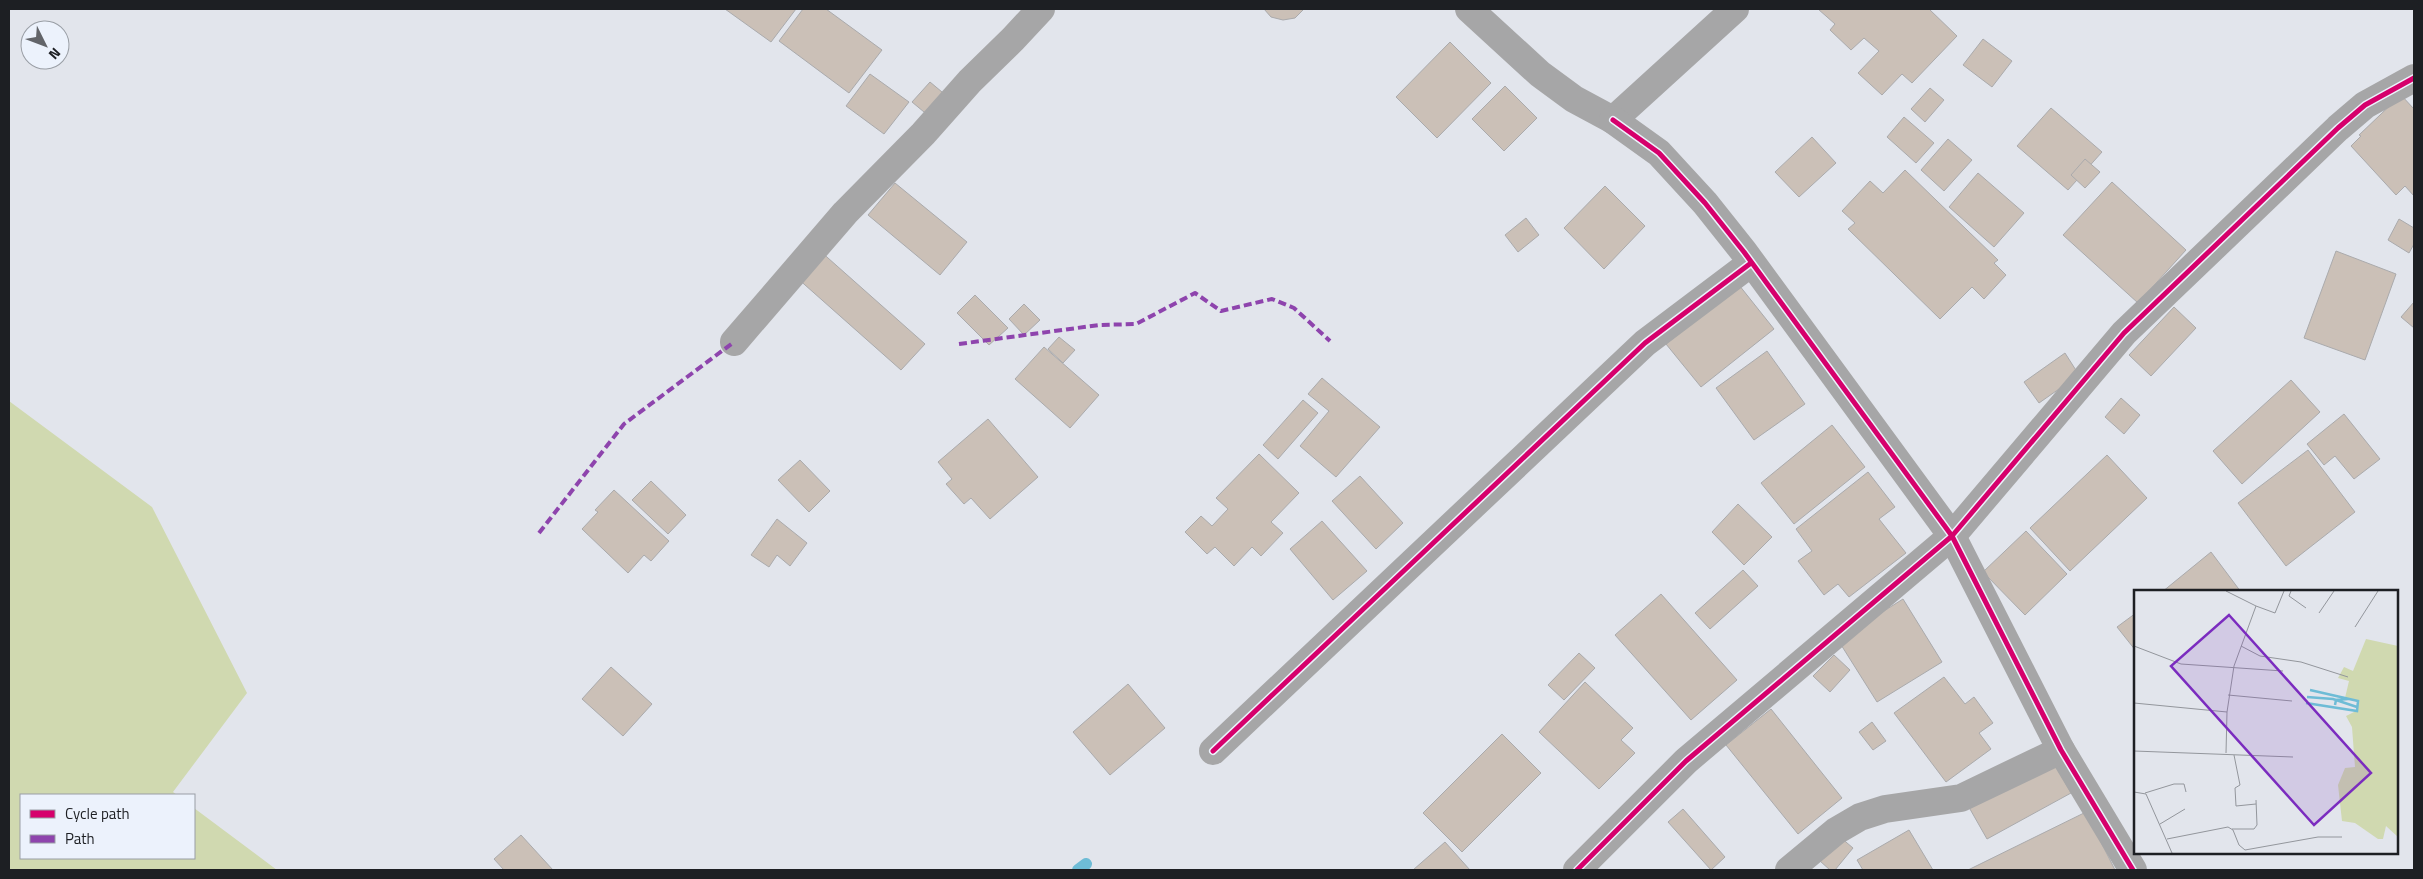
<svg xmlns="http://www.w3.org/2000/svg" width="2423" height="879" viewBox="0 0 2423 879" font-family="'Titillium Web',sans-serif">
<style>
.green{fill:#d0d9b0}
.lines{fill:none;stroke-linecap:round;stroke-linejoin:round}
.stream{stroke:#6ebcd6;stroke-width:12}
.building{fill:#cbc0b7;stroke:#aaaaac}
.minor{stroke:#a6a6a7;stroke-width:28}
.quiet{stroke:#8e44ad;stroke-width:4;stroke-dasharray:8 4;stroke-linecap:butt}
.cycleway-casing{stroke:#ecf2fc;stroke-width:8}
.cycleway{stroke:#d6006c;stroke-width:5}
.inset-river{fill:none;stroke:#6ebcd6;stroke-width:2.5}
.inset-road{fill:none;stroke:#93969c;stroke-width:1}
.view{fill:#7b2cbf;fill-opacity:0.15;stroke:#7b2cbf;stroke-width:2.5}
.inset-edge{fill:none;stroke:#1d1f23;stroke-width:2.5}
</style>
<rect width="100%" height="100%" fill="#e2e5ec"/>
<!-- green -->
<path class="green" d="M 9,401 L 152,507 L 247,693 L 173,792 L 177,795 L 21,795 L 21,858 L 194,858 L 194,808 L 277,870 L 9,870 Z"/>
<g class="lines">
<!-- stream -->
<path class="stream" d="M 1078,870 L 1086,864"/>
</g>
<!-- building -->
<g class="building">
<path d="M 725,9 L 796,9 L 771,42 Z"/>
<path d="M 803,9 L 826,9 L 882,50 L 849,93 L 779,41 Z"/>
<path d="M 1264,9 L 1304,9 L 1295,18 L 1283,20 L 1271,17 Z"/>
<path d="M 1818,9 L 1929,9 L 1957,36 L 1912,83 L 1902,74 L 1882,95 L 1858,73 L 1879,51 L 1864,38 L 1851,50 L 1830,30 L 1835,24 Z"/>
<path d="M 1983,39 L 2012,61 L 1992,87 L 1963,65 Z"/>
<path d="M 1450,42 L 1491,83 L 1437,138 L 1396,97 Z"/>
<path d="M 870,74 L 909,102 L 884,134 L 846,106 Z"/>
<path d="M 930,82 L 948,97 L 930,117 L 912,102 Z"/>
<path d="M 1505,86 L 1537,118 L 1504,151 L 1472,119 Z"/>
<path d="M 1930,88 L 1944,100 L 1925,122 L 1911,109 Z"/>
<path d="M 2401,95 L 2414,109 L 2414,196 L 2405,186 L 2396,195 L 2351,146 L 2361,136 L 2359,135 Z"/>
<path d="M 2051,108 L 2102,152 L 2068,190 L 2017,146 Z"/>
<path d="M 1904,117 L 1934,143 L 1916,163 L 1887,137 Z"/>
<path d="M 1812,137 L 1836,163 L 1799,197 L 1775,172 Z"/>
<path d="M 1948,139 L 1972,160 L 1944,191 L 1921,170 Z"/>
<path d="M 2085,159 L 2100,172 L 2085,188 L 2071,175 Z"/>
<path d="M 1905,170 L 1998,260 L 1994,263 L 2006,275 L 1984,299 L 1972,287 L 1940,319 L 1848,229 L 1855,223 L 1842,211 L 1870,181 L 1883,193 Z"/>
<path d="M 1978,173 L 2024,213 L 1994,247 L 1949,207 Z"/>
<path d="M 2112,182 L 2186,250 L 2138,303 L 2063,235 Z"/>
<path d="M 895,183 L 967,242 L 940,275 L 868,215 Z"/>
<path d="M 1605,186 L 1645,226 L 1604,269 L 1564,228 Z"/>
<path d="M 1526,218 L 1539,235 L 1518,252 L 1505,235 Z"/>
<path d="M 2399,219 L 2414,228 L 2414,244 L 2409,253 L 2388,240 Z"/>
<path d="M 819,250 L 925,344 L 901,370 L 796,277 Z"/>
<path d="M 2336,251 L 2396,274 L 2365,360 L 2304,338 Z"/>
<path d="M 1739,285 L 1774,329 L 1701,387 L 1666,344 Z"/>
<path d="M 975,295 L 1008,328 L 989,345 L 957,313 Z"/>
<path d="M 2414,302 L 2414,328 L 2401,317 Z"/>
<path d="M 1024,304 L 1040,320 L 1024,335 L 1009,319 Z"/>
<path d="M 2174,307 L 2196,328 L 2151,376 L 2129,355 Z"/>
<path d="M 1059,337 L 1075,350 L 1063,363 L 1048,349 Z"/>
<path d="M 1044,347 L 1099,395 L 1070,428 L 1015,379 Z"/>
<path d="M 1767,351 L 1805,404 L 1754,440 L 1716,388 Z"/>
<path d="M 2065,353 L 2079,375 L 2039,403 L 2024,382 Z"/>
<path d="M 1322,378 L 1380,427 L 1336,477 L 1300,446 L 1329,411 L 1308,394 Z"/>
<path d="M 2291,380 L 2320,412 L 2242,484 L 2213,451 Z"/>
<path d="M 2121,398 L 2140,415 L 2124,434 L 2105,417 Z"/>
<path d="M 1303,400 L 1318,413 L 1278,459 L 1263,445 Z"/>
<path d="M 2344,414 L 2380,459 L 2354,479 L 2335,456 L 2324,465 L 2307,444 Z"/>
<path d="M 988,419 L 1038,477 L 990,519 L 971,498 L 964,504 L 946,484 L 952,479 L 938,462 Z"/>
<path d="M 1832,425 L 1865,467 L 1794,524 L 1761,483 Z"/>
<path d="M 2308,450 L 2355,512 L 2286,566 L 2238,503 Z"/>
<path d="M 1259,454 L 1299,493 L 1271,522 L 1283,533 L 1261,556 L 1252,547 L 1234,566 L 1215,547 L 1207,554 L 1185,532 L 1201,516 L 1212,526 L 1228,509 L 1216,498 Z"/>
<path d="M 2107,455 L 2147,498 L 2070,571 L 2030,528 Z"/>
<path d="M 800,460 L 830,491 L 809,512 L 778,480 Z"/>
<path d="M 1868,472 L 1895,507 L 1879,519 L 1906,553 L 1849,597 L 1838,584 L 1824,595 L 1798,561 L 1812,551 L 1796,529 Z"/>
<path d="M 1360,476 L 1403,523 L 1376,549 L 1332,501 Z"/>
<path d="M 651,481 L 686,515 L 668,534 L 632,500 Z"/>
<path d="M 614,490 L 669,541 L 651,561 L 644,555 L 628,573 L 582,529 L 598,512 L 595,510 Z"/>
<path d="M 1738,504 L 1772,537 L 1744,565 L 1712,532 Z"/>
<path d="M 777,519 L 807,543 L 790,566 L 777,555 L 769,567 L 751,555 Z"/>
<path d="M 1322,521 L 1367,571 L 1333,600 L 1290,549 Z"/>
<path d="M 2026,531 L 2067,574 L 2025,615 L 1983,572 Z"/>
<path d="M 2211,552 L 2241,592 L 2162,592 Z"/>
<path d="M 1743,570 L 1758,586 L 1710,629 L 1695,613 Z"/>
<path d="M 1661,594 L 1737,680 L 1691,720 L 1615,635 Z"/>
<path d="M 1903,599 L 1942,662 L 1877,702 L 1838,640 Z"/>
<path d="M 2136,613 L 2136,651 L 2117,627 Z"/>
<path d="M 1579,653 L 1595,668 L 1564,700 L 1548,685 Z"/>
<path d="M 1834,655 L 1850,670 L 1830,692 L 1813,676 Z"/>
<path d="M 611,667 L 652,704 L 623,736 L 582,699 Z"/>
<path d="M 1944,677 L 1965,704 L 1974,697 L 1993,723 L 1979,733 L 1991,749 L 1946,782 L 1894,713 Z"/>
<path d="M 1585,682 L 1633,728 L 1621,740 L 1635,753 L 1599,789 L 1539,732 Z"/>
<path d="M 1128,684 L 1165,728 L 1110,775 L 1073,732 Z"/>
<path d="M 1771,709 L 1842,798 L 1798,834 L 1726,745 Z"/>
<path d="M 1872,722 L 1886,741 L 1873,750 L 1859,732 Z"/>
<path d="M 1502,734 L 1541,773 L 1462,852 L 1423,813 Z"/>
<path d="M 2050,756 L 2071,793 L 1987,839 L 1966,802 Z"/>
<path d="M 1683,809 L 1725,857 L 1711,870 L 1668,822 Z"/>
<path d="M 2086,812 L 2115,870 L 1968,870 Z"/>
<path d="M 1909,830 L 1933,870 L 1863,870 L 1857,860 Z"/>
<path d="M 521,835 L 553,870 L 504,870 L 494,859 Z"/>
<path d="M 1840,837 L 1853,848 L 1835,870 L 1830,870 L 1820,861 Z"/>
<path d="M 1445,842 L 1470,870 L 1413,870 Z"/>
</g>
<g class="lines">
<!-- minor -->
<g class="minor">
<path d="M 1469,9 L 1540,74 L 1574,99 L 1613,120 L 1735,9"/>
<path d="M 1613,120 L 1659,153 L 1705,203 L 1744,252 L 1952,536 L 2061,750 L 2133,870"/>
<path d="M 734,342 L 845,213 L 923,134 L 970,81 L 1013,39 L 1041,9"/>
<path d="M 1213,751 L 1645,343 L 1751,263"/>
<path d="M 1577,870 L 1686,761 L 1952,536 L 2124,333 L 2338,128 L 2365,105 L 2414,78"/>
<path d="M 1789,870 L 1836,831 L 1860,817 L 1885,809 L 1961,798 L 2061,750"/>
</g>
<!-- quiet -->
<g class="quiet">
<path d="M 959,344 L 1099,325 L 1136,324 L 1195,293 L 1221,311 L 1272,299 L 1294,308 L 1330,341"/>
<path d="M 539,533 L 624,424 L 734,342"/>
</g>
<defs>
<g id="cycleway">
<path d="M 1613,120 L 1659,153 L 1705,203 L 1744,252 L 1952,536 L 2061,750 L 2133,870"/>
<path d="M 1213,751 L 1645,343 L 1751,263"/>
<path d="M 1577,870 L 1686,761 L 1952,536 L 2124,333 L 2338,128 L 2365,105 L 2414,78"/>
</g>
</defs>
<!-- cycleway casing -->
<use href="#cycleway" class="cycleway-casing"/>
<!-- cycleway -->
<use href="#cycleway" class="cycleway"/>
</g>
<!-- overview -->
<g transform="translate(2134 590)">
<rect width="264" height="264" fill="#e2e5ec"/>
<path d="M 232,49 L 264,56 L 264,247 L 252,236 L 249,249 L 244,249 L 221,233 L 208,231 L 204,195 L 211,178 L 221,177 L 218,137 L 212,126 L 222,121 L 224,111 L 211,108 L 215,91 L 204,88 L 210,77 L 219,81 Z" fill="#d0d9b0"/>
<path class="inset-river" d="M 173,107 L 199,109 L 223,117M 172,113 L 223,121 L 224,111 L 176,100M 201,115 L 202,110 L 214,109"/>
<path class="inset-road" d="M 92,1 L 122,16 L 100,76 L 93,122M 157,1 L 155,6 L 172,18M 122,16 L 141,23 L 150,1M 185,23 L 200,1M 221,37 L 244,1M 0,56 L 47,74 L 149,81M 107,56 L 126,66 L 167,72 L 214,87M 94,105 L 158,111M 0,113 L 93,122 L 92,163M 0,161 L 159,167M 100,165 L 106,195 L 101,198 L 102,216 L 122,214M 0,202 L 12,204 L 38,263M 11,203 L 40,194 L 50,194 L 52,202M 26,234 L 51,219M 98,239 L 120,239 L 123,235 L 122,210M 33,249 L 94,237 L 99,240 L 105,255 L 111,260 L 184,247 L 208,247"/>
<path class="view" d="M 95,25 L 237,183 L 180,235 L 37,76 Z"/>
<rect width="264" height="264" class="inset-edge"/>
</g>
<!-- border -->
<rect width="2423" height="879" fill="none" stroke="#1d1f23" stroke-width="20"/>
<!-- legend -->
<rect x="20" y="794" width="175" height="65" fill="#ecf2fc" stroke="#999ea5"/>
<rect x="30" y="810" width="25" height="8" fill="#d6006c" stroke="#999ea5"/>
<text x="65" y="819" font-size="15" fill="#1d1f23">Cycle path</text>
<rect x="30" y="835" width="25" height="8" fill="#8e44ad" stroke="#999ea5"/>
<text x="65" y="844" font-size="15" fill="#1d1f23">Path</text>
<!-- north arrow -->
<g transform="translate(45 45) rotate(132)"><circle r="24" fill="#ecf2fc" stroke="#999ea5"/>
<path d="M0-4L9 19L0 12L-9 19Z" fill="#626469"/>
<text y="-8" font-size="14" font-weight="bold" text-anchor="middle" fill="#1d1f23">N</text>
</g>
</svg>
